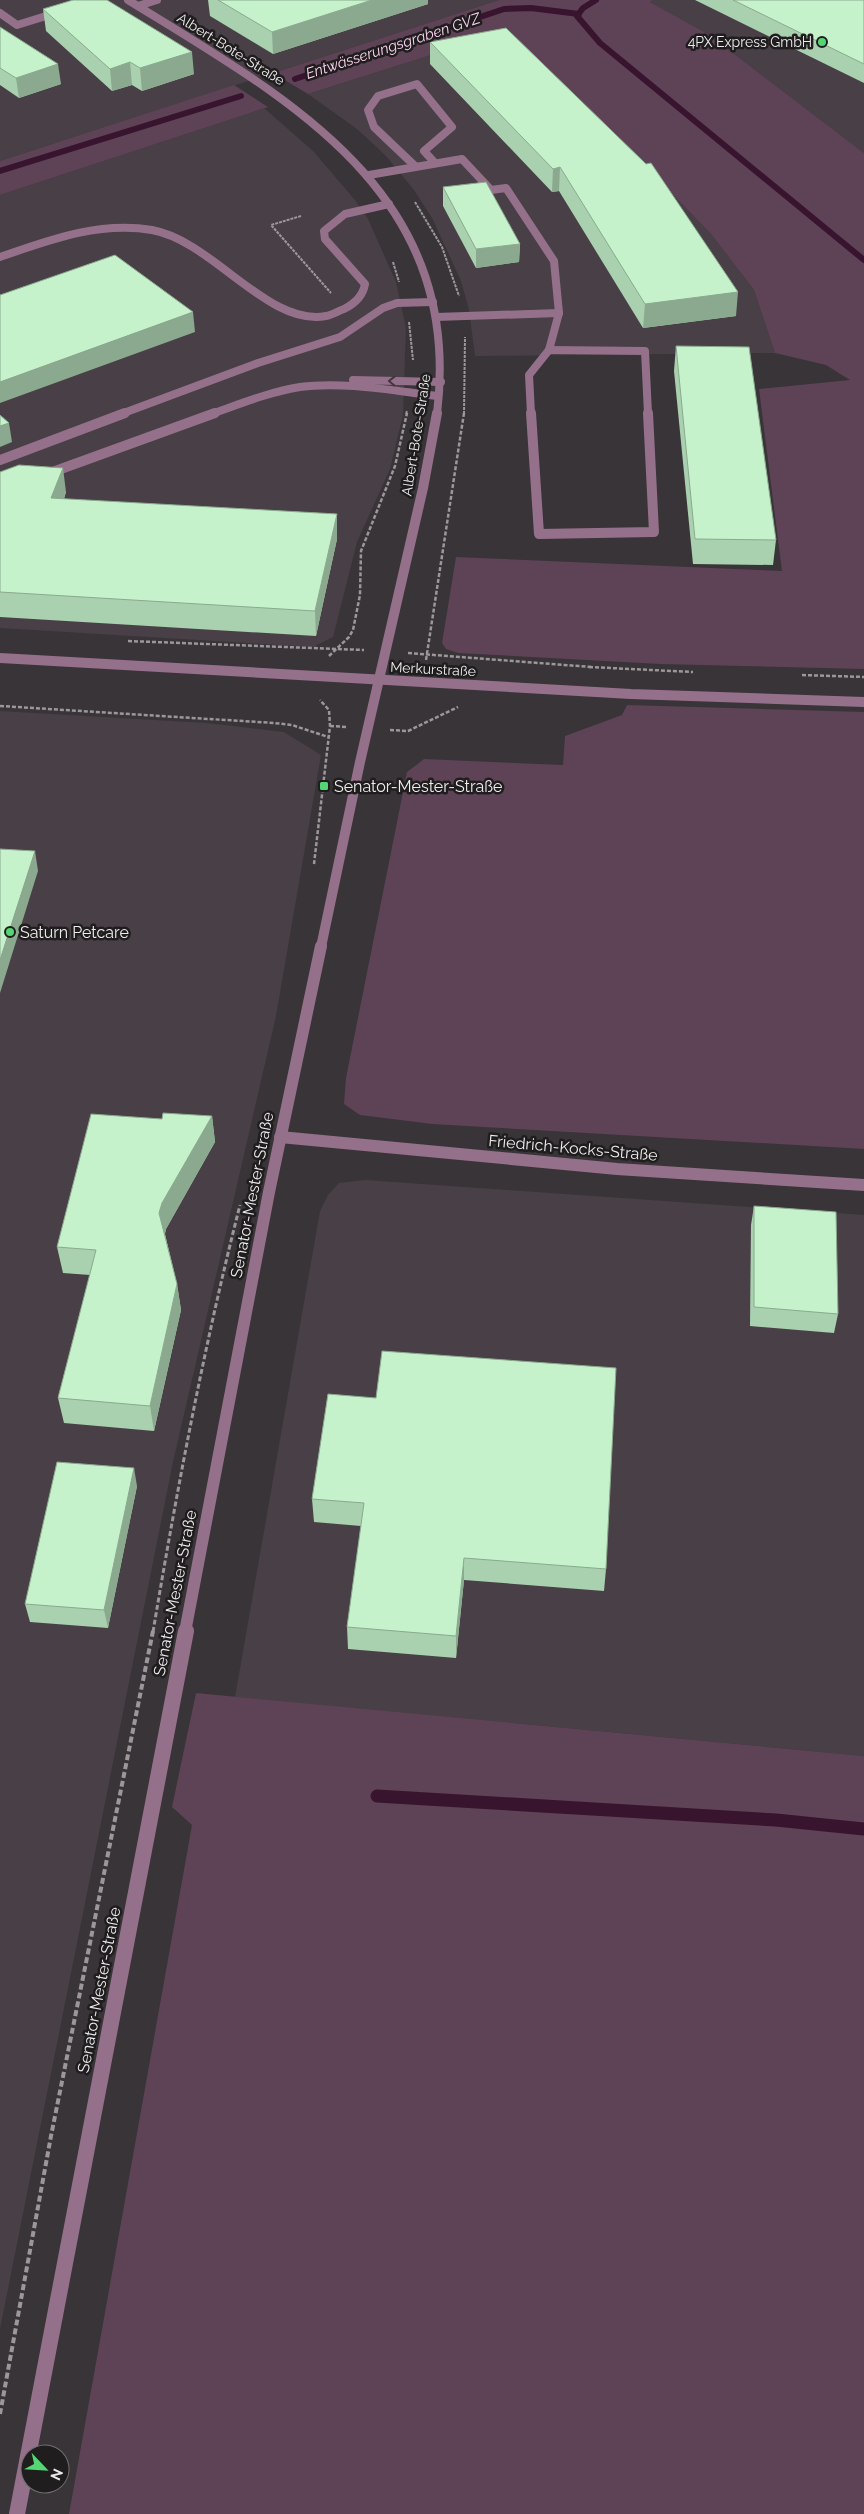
<svg xmlns="http://www.w3.org/2000/svg" width="864" height="2514" viewBox="0 0 864 2514" font-family="Raleway,sans-serif">
<style>
.built{fill:#493f46}
.green{fill:#5e4256}
.lines{fill:none;stroke-linecap:round;stroke-linejoin:round}
.stream-far1{stroke:#38142f;stroke-width:6}
.stream{stroke:#38142f;stroke-width:13}
.path-far3{stroke:#9b979a;stroke-width:2;stroke-dasharray:3 1;stroke-linecap:butt}
.path-far2{stroke:#9b979a;stroke-width:2.5;stroke-dasharray:4 2;stroke-linecap:butt}
.path-far1{stroke:#9b979a;stroke-width:3;stroke-dasharray:5 2.5;stroke-linecap:butt}
.path{stroke:#9b979a;stroke-width:4;stroke-dasharray:6 3;stroke-linecap:butt}
.minor-far3{stroke:#95708a;stroke-width:8}
.minor-far2{stroke:#95708a;stroke-width:10}
.minor-far1{stroke:#95708a;stroke-width:12}
.minor{stroke:#95708a;stroke-width:16}
.wall{fill:#a9d0af}
.shaded-wall{fill:#8aa98e}
.building{fill:#c5f2cb;stroke:#8aa98e}
.oneway{stroke:#42363e}
.poi-dot{fill:#53d673;stroke:#1f1d1e;stroke-width:2}
.labels{text-anchor:middle;dominant-baseline:central;stroke-width:5;stroke-linejoin:round;paint-order:stroke}
.far-poi-label{font-size:14px;fill:#eeebed;stroke:#1f1d1e;text-anchor:end}
.far-street-label{font-size:14px;fill:#eeebed;stroke:#1f1d1e}
.far-water-label{font-size:15px;font-style:italic;fill:#fbd2ef;stroke:#1f1d1e}
.poi-label{font-size:16px;fill:#eeebed;stroke:#1f1d1e;text-anchor:start}
.street-label{font-size:16px;fill:#eeebed;stroke:#1f1d1e}
</style>
<rect width="100%" height="100%" fill="#393438"/>
<!-- built -->
<g class="built">
<path d="M 0,0 L 499,0 L 0,161 Z"/>
<path d="M 653,0 L 864,0 L 864,153 L 708,34 L 650,2 Z"/>
<path d="M 453,48 L 646,167 L 711,234 L 754,290 L 775,353 L 475,356 L 469,310 L 461,281 L 432,218 L 414,190 L 386,156 L 357,129 L 308,94 Z"/>
<path d="M 264,108 L 314,152 L 355,200 L 368,219 L 396,282 L 406,328 L 403,415 L 390,469 L 357,542 L 333,637 L 313,647 L 0,628 L 0,195 Z"/>
<path d="M 0,711 L 207,723 L 284,732 L 321,755 L 276,1016 L 173,1462 L 0,2329 Z"/>
<path d="M 365,1180 L 864,1215 L 864,1756 L 235,1697 L 320,1211 L 328,1195 L 339,1183 Z"/>
</g>
<!-- green -->
<g class="green">
<path d="M 499,0 L 653,0 L 650,2 L 708,34 L 864,153 L 864,669 L 660,664 L 458,653 L 446,649 L 442,643 L 456,557 L 782,571 L 759,389 L 850,380 L 826,365 L 775,353 L 754,290 L 711,234 L 646,167 L 453,48 L 308,94 L 273,73 Z"/>
<path d="M 234,85 L 268,107 L 0,195 L 0,161 Z"/>
<path d="M 627,705 L 864,712 L 864,1149 L 432,1124 L 360,1115 L 344,1104 L 346,1078 L 407,772 L 424,759 L 563,765 L 565,736 L 622,715 Z"/>
<path d="M 196,1693 L 864,1756 L 864,2514 L 69,2514 L 192,1825 L 172,1807 Z"/>
</g>
<g class="lines">
<!-- stream-far1 -->
<g class="stream-far1">
<path d="M 596,0 L 583,8 L 577,16 L 600,43 L 864,260"/>
<path d="M 295,79 L 504,9 L 531,8 L 579,14"/>
<path d="M 0,171 L 241,96"/>
</g>
<!-- stream -->
<path class="stream" d="M 377,1796 L 776,1820 L 864,1829"/>
<!-- path-far3 -->
<g class="path-far3">
<path d="M 415,202 L 442,247 L 459,296"/>
<path d="M 301,216 L 271,225 L 331,293"/>
<path d="M 393,262 L 399,282"/>
<path d="M 409,322 L 413,360"/>
<path d="M 406,414 L 407,411"/>
<path d="M 464,414 L 465,337"/>
</g>
<!-- path-far2 -->
<g class="path-far2">
<path d="M 128,641 L 364,650"/>
<path d="M 408,653 L 591,667"/>
<path d="M 329,656 L 349,637 L 353,630 L 360,595 L 361,551 L 395,466 L 407,413"/>
<path d="M 426,660 L 464,413"/>
<path d="M 589,667 L 693,672"/>
<path d="M 802,675 L 864,677"/>
<path d="M 0,706 L 274,723 L 292,725 L 328,737"/>
<path d="M 330,726 L 347,727"/>
<path d="M 390,730 L 408,731 L 458,707"/>
<path d="M 314,864 L 330,726 L 329,710 L 320,700"/>
</g>
<!-- path-far1 -->
<path class="path-far1" d="M 153,1632 C 177,1489 204,1346 240,1205"/>
<!-- path -->
<path class="path" d="M 0,2414 L 51,2136 L 153,1631"/>
<!-- minor-far3 -->
<g class="minor-far3">
<path d="M 128,0 C 290,100 464,192 437,414"/>
<path d="M 138,6 L 157,0"/>
<path d="M 0,13 L 17,25 L 59,12"/>
<path d="M 415,166 L 374,127 L 368,110 L 378,96 L 417,84 L 452,127 L 424,151 L 435,163"/>
<path d="M 369,175 L 462,159 L 491,190 L 506,188 L 554,261 L 559,313 L 436,317"/>
<path d="M 0,257 C 49,240 99,221 152,230 C 213,241 268,327 326,316 C 332,315 338,311 344,309 C 354,304 363,296 365,284 L 325,239 L 324,231 L 345,214 L 389,204"/>
<path d="M 549,350 L 645,351 L 648,414"/>
<path d="M 549,350 L 559,313"/>
<path d="M 353,380 L 441,382"/>
<path d="M 121,414 L 258,363 L 340,337 L 383,308 L 397,303 L 433,302"/>
<path d="M 211,414 C 240,404 269,392 300,387 C 343,381 395,391 438,396"/>
<path d="M 531,414 L 529,375 L 549,350"/>
</g>
<!-- minor-far2 -->
<g class="minor-far2">
<path d="M 531,413 L 539,534 L 654,532 L 648,413"/>
<path d="M 0,460 L 125,413"/>
<path d="M 47,474 L 215,413"/>
<path d="M 0,658 L 631,694 L 864,702"/>
<path d="M 321,947 L 360,762 L 423,488 L 437,413"/>
</g>
<!-- minor-far1 -->
<g class="minor-far1">
<path d="M 280,1137 L 617,1169 L 864,1185"/>
<path d="M 185,1632 L 269,1192 L 321,946"/>
</g>
<!-- minor -->
<path class="minor" d="M 17,2514 L 186,1631"/>
</g>
<!-- wall -->
<g class="wall">
<path d="M 208,0 L 428,0 L 428,4 L 273,54 L 210,16 Z"/>
<path d="M 695,0 L 864,0 L 864,83 Z"/>
<path d="M 43,9 L 194,74 L 142,91 L 132,85 L 112,91 L 46,31 Z"/>
<path d="M 0,27 L 61,84 L 19,98 L 0,85 Z"/>
<path d="M 430,42 L 736,316 L 643,328 L 559,191 L 552,192 L 430,64 Z"/>
<path d="M 443,187 L 520,244 L 519,262 L 476,268 L 443,206 Z"/>
<path d="M 676,346 L 776,540 L 773,565 L 693,564 L 674,371 Z"/>
<path d="M 0,472 L 66,492 L 64,499 L 337,514 L 337,539 L 316,636 L 0,617 Z"/>
<path d="M 212,1116 L 215,1142 L 166,1229 L 165,1234 L 177,1284 L 181,1310 L 154,1431 L 64,1423 L 58,1398 L 90,1275 L 63,1273 L 57,1247 L 162,1119 Z"/>
<path d="M 754,1206 L 838,1314 L 834,1333 L 750,1326 L 751,1225 Z"/>
<path d="M 328,1394 L 606,1569 L 604,1591 L 464,1580 L 456,1658 L 348,1649 L 347,1627 L 361,1526 L 314,1522 L 312,1499 Z"/>
<path d="M 137,1486 L 108,1628 L 30,1622 L 25,1604 Z"/>
</g>
<!-- shaded-wall -->
<g class="shaded-wall">
<path d="M 372,0 L 428,0 L 428,4 L 273,54 L 272,32 Z"/>
<path d="M 192,52 L 194,74 L 142,91 L 140,68 Z"/>
<path d="M 130,62 L 132,85 L 112,91 L 110,69 Z"/>
<path d="M 58,64 L 61,84 L 19,98 L 16,78 Z"/>
<path d="M 560,167 L 559,191 L 552,192 L 553,169 Z"/>
<path d="M 520,244 L 519,262 L 476,268 L 476,249 Z"/>
<path d="M 738,292 L 736,316 L 643,328 L 645,304 Z"/>
<path d="M 193,312 L 195,332 L 0,403 L 0,382 Z"/>
<path d="M 9,423 L 12,442 L 0,447 L 0,426 Z"/>
<path d="M 63,468 L 66,492 L 55,523 L 51,498 Z"/>
<path d="M 337,514 L 337,539 L 316,636 L 315,611 Z"/>
<path d="M 35,851 L 38,871 L 0,993 L 0,960 Z"/>
<path d="M 212,1116 L 215,1142 L 166,1229 L 163,1239 L 159,1213 L 162,1203 Z"/>
<path d="M 177,1284 L 181,1310 L 154,1431 L 150,1406 Z"/>
<path d="M 134,1468 L 137,1486 L 108,1628 L 104,1610 Z"/>
<path d="M 464,1558 L 464,1580 L 456,1658 L 456,1636 Z"/>
</g>
<!-- building -->
<g class="building">
<path d="M 73,0 L 107,0 L 192,52 L 140,68 L 130,62 L 110,69 L 43,9 Z"/>
<path d="M 218,0 L 372,0 L 272,32 Z"/>
<path d="M 733,0 L 864,0 L 864,64 Z"/>
<path d="M 0,27 L 58,64 L 16,78 L 0,68 Z"/>
<path d="M 506,28 L 646,164 L 651,163 L 738,292 L 645,304 L 560,167 L 553,169 L 430,42 Z"/>
<path d="M 486,182 L 520,244 L 476,249 L 443,187 Z"/>
<path d="M 115,255 L 193,312 L 0,382 L 0,295 Z"/>
<path d="M 676,346 L 749,347 L 776,540 L 695,539 Z"/>
<path d="M 0,415 L 9,423 L 0,426 Z"/>
<path d="M 19,465 L 63,468 L 51,498 L 337,514 L 315,611 L 0,592 L 0,472 Z"/>
<path d="M 0,849 L 35,851 L 0,960 Z"/>
<path d="M 163,1113 L 212,1116 L 162,1203 L 159,1213 L 177,1284 L 150,1406 L 58,1398 L 96,1250 L 57,1247 L 91,1114 L 162,1119 Z"/>
<path d="M 754,1206 L 836,1212 L 838,1314 L 754,1307 Z"/>
<path d="M 382,1351 L 616,1368 L 606,1569 L 464,1558 L 456,1636 L 347,1627 L 364,1503 L 312,1499 L 328,1394 L 376,1398 Z"/>
<path d="M 57,1462 L 134,1468 L 104,1610 L 25,1604 Z"/>
</g>
<!-- one-way arrows -->
<defs><path id="oneway-chevron" d="M-2-3.5L2.5 0L-2 3.5" fill="none" stroke-width="1.6" stroke-linecap="round" stroke-linejoin="round" transform="scale(1.25)"/></defs>
<use class="oneway" href="#oneway-chevron" transform="translate(392 381) rotate(-179)"/>
<!-- markers -->
<g class="poi-dot">
<circle cx="822" cy="42" r="5"/>
<rect x="319" y="781" width="10" height="10" rx="2.5"/>
<circle cx="10" cy="932" r="5"/>
</g>
<g class="labels">
<!-- far-poi labels -->
<g class="far-poi-label">
<text x="812" y="42">4PX Express GmbH</text>
</g>
<!-- far-street labels -->
<g class="far-street-label">
<text transform="translate(231 49) rotate(32)">Albert-Bote-Straße</text>
<text transform="translate(416 435) rotate(-81)">Albert-Bote-Straße</text>
<text transform="translate(433 669) rotate(3)">Merkurstraße</text>
</g>
<!-- far-water labels -->
<g class="far-water-label">
<text transform="translate(393 46) rotate(-18)">Entwässerungsgraben GVZ</text>
</g>
<!-- poi labels -->
<g class="poi-label">
<text x="334" y="786">Senator-Mester-Straße</text>
<text x="20" y="932">Saturn Petcare</text>
</g>
<!-- street labels -->
<g class="street-label">
<text transform="translate(573 1148) rotate(5)">Friedrich-Kocks-Straße</text>
<text transform="translate(252 1195) rotate(-79)">Senator-Mester-Straße</text>
<text transform="translate(175 1593) rotate(-79)">Senator-Mester-Straße</text>
<text transform="translate(99 1990) rotate(-79)">Senator-Mester-Straße</text>
</g>
</g>
<!-- north arrow -->
<g transform="translate(45 2469) rotate(115)"><circle r="24" fill="#1f1d1e" stroke="#726f71"/>
<path d="M0-4L9 19L0 12L-9 19Z" fill="#53d673"/>
<text y="-8" font-size="14" font-weight="bold" text-anchor="middle" fill="#eeebed">N</text>
</g>
</svg>
